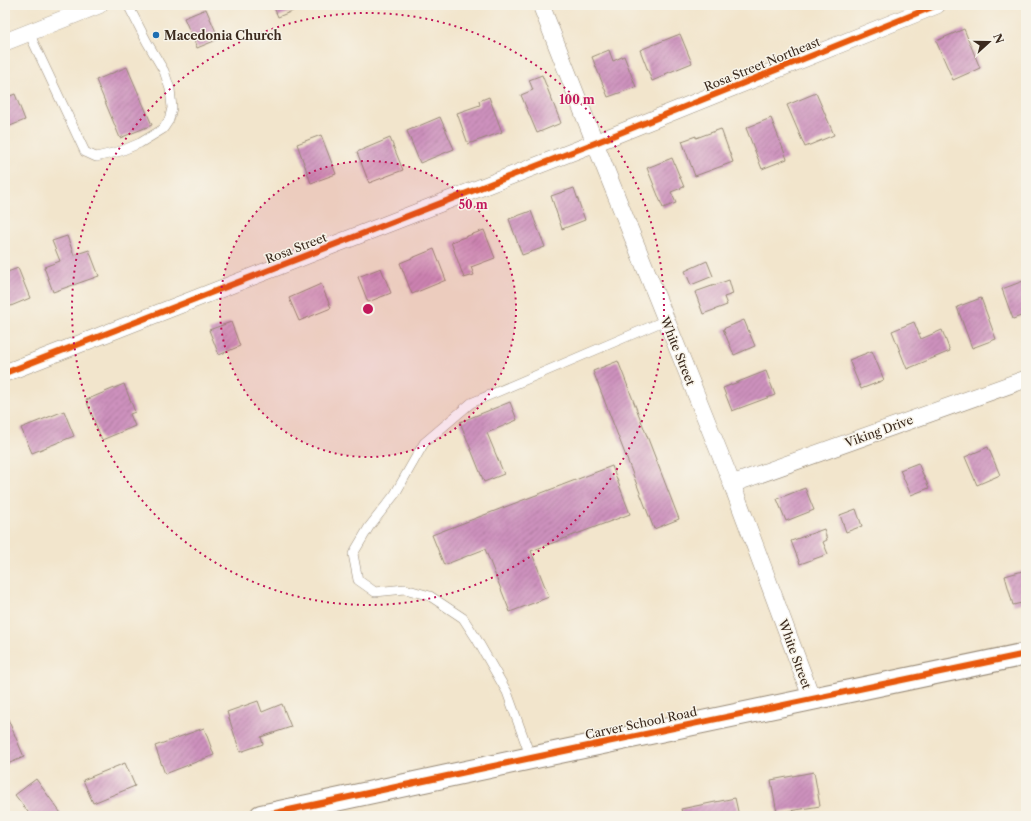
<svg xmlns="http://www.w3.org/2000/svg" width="1031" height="821" viewBox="0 0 1031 821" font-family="'Libre Caslon Text',serif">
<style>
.building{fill:url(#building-hatch)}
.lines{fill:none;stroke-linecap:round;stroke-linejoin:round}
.service-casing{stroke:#968875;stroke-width:10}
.minor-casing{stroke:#968875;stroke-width:18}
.primary-casing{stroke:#968875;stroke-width:24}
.service{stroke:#fff;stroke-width:9}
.minor{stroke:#fff;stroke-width:17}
.primary{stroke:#fff;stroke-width:22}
.cycleway-casing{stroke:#f7f3e8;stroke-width:8}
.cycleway{stroke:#e8590c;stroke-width:6}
.ring{fill:none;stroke:#c2185b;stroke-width:2;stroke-dasharray:2 4}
.poi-dot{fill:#1f6fb2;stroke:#f7f3e8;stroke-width:1.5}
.labels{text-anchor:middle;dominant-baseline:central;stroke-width:3;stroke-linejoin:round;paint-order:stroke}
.poi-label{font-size:12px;font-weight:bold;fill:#3b2a1e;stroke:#f7f3e8;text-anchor:start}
.street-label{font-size:12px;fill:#3b2a1e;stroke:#f7f3e8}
.centre{fill:#c2185b;stroke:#f7f3e8;stroke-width:2}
.ring-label{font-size:12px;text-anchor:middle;font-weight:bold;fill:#c2185b;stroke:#f7f3e8;stroke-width:3;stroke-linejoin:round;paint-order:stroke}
</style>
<defs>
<pattern id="building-hatch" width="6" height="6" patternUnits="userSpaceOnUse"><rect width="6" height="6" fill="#cd91bd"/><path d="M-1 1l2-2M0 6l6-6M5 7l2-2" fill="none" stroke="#a87799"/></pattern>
</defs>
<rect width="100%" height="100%" fill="#f7f3e8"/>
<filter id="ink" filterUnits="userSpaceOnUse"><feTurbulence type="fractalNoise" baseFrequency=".025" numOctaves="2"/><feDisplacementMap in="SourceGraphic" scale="8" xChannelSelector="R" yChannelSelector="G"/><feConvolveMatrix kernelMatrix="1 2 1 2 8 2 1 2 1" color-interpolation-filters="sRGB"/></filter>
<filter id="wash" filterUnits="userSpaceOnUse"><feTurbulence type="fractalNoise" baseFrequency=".012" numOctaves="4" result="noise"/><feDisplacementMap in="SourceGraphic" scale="16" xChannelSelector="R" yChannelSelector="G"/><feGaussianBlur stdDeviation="0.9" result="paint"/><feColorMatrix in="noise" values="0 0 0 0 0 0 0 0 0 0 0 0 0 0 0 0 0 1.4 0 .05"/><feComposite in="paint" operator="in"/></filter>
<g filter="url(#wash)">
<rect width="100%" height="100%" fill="#f2e5cc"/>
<g id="blocks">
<!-- building -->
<g class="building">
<path d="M 273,5 L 307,5 L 278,17 Z"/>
<path d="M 206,9 L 219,39 L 197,48 L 184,18 Z"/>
<path d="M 964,29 L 980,68 L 953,80 L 936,41 Z"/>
<path d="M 680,34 L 692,63 L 665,74 L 666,75 L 652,81 L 640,50 Z"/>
<path d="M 609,50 L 613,61 L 624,56 L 636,87 L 608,97 L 592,57 Z"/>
<path d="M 127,67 L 152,125 L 120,138 L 96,80 Z"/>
<path d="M 542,75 L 561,123 L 537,133 L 521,95 L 533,90 L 529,80 Z"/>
<path d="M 816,93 L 834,135 L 805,147 L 787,105 Z"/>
<path d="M 15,94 L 25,120 L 5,128 L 5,98 Z"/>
<path d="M 489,97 L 502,132 L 468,144 L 457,113 L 480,105 L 479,101 Z"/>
<path d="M 440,117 L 454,149 L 420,163 L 407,131 Z"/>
<path d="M 771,118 L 787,159 L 762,169 L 746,128 Z"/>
<path d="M 721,129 L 733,162 L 695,176 L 682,141 L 696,136 L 696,138 Z"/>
<path d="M 321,135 L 336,174 L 311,183 L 297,144 Z"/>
<path d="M 390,138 L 403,170 L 369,183 L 357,152 Z"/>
<path d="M 672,158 L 684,187 L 671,192 L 676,203 L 663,208 L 647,168 Z"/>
<path d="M 574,188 L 585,220 L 562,229 L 551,196 Z"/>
<path d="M 531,211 L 545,247 L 522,255 L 509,219 Z"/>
<path d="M 484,230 L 495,258 L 471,267 L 474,275 L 464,278 L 451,242 Z"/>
<path d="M 67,236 L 74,255 L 89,250 L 99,276 L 53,292 L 44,267 L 60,261 L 52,241 Z"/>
<path d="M 434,249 L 446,280 L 412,294 L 400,263 Z"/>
<path d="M 707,261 L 713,276 L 691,285 L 685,271 Z"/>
<path d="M 18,268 L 30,298 L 6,308 L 5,306 L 5,273 Z"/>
<path d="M 381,268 L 391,293 L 368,302 L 358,277 Z"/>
<path d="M 729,280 L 733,294 L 724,297 L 727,305 L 703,314 L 695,292 Z"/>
<path d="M 1026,280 L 1026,314 L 1013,319 L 1002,289 Z"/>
<path d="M 321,284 L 331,308 L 299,321 L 289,298 Z"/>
<path d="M 981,298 L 996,339 L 972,348 L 957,307 Z"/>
<path d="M 744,320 L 755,346 L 734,355 L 723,329 Z"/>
<path d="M 231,322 L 240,346 L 219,355 L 209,330 Z"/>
<path d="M 914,322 L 921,339 L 942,330 L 950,351 L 907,369 L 892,331 Z"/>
<path d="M 872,351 L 884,380 L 861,389 L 849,360 Z"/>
<path d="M 618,361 L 679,519 L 654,529 L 593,371 Z"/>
<path d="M 766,371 L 775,395 L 732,411 L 723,388 Z"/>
<path d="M 124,384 L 135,412 L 130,414 L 135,426 L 102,440 L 86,400 Z"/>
<path d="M 510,402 L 517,420 L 487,433 L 504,474 L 484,482 L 460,422 Z"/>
<path d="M 64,411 L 74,436 L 32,453 L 21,428 Z"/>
<path d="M 988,447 L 1000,475 L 977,485 L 965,457 Z"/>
<path d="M 918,463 L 929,488 L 911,495 L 900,470 Z"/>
<path d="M 612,466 L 630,514 L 531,551 L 549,597 L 510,612 L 485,549 L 444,565 L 432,535 Z"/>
<path d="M 805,488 L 814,510 L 786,521 L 777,499 Z"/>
<path d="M 856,509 L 862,526 L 846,532 L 840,515 Z"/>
<path d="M 824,529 L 827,540 L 823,542 L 828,554 L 800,564 L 791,541 Z"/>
<path d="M 1026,570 L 1026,602 L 1013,605 L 1005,576 Z"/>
<path d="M 258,701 L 262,712 L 282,704 L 291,727 L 261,737 L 263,744 L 240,752 L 227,712 Z"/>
<path d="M 5,712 L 24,757 L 5,765 Z"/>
<path d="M 204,728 L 214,755 L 165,774 L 155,746 Z"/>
<path d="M 125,763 L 135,786 L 93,803 L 83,780 Z"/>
<path d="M 814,772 L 820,806 L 777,813 L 771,780 Z"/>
<path d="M 36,779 L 63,816 L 31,816 L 15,795 Z"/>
<path d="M 735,798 L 739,816 L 683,816 L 681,809 Z"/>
</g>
</g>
</g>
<g filter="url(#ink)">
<use href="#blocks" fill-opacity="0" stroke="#968875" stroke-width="1"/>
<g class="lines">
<defs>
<g id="service">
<path d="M 29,33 L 85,152 L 96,157 L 121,151 L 140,143 L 163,129 L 169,120 L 172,108 L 170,89 L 164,71 L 147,42 L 128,5"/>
<path d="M 531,758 L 507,692 L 476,638 L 463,618 L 430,596 L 405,589 L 375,592 L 358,580 L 353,554 L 369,527 L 395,494 L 424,443 L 471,403 L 666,320"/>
</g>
<g id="minor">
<path d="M 541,5 L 595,143 L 732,484 L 812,699"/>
<path d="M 5,42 L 99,5"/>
<path d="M 5,373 L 595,143 L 937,5"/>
<path d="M 732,484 L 1026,379"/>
</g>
<path id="primary" d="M 261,816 L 531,758 L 1026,654"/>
</defs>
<!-- service casing -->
<use href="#service" class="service-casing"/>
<!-- minor casing -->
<use href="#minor" class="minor-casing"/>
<!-- primary casing -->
<use href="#primary" class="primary-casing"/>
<!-- service -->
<use href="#service" class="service"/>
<!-- minor -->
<use href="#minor" class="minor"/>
<!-- primary -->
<use href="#primary" class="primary"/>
<defs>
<g id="cycleway">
<path d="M 5,373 L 595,143 L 937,5"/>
<path d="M 261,816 L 531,758 L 1026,654"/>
</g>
</defs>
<!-- cycleway casing -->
<use href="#cycleway" class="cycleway-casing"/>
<!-- cycleway -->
<use href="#cycleway" class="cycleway"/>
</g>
</g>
<!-- distance rings -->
<circle cx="368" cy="309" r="148" fill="#c2185b" fill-opacity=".12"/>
<g class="ring">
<circle cx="368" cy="309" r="148"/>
<circle cx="368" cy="309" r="296"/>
</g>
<!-- markers -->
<circle class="poi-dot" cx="156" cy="35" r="4"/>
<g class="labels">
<!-- poi labels -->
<g class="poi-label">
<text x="164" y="35">Macedonia Church</text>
</g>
<!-- street labels -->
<g class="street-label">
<text transform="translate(762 64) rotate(-22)">Rosa Street Northeast</text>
<text transform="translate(296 248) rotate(-21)">Rosa Street</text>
<text transform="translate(678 351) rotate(68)">White Street</text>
<text transform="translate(879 431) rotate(-20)">Viking Drive</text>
<text transform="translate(795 654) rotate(70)">White Street</text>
<text transform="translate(641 723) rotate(-12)">Carver School Road</text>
</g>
</g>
<circle cx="368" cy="309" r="6" class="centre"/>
<g class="ring-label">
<text x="577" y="104">100 m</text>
<text x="473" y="209">50 m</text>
</g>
<!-- margin -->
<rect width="1031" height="821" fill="none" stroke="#f7f3e8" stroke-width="20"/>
<!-- north arrow -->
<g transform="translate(989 42) rotate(69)" stroke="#f7f3e8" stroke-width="3" paint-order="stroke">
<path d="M0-3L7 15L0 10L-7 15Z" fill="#3b2a1e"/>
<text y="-6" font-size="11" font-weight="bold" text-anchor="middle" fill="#3b2a1e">N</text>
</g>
</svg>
